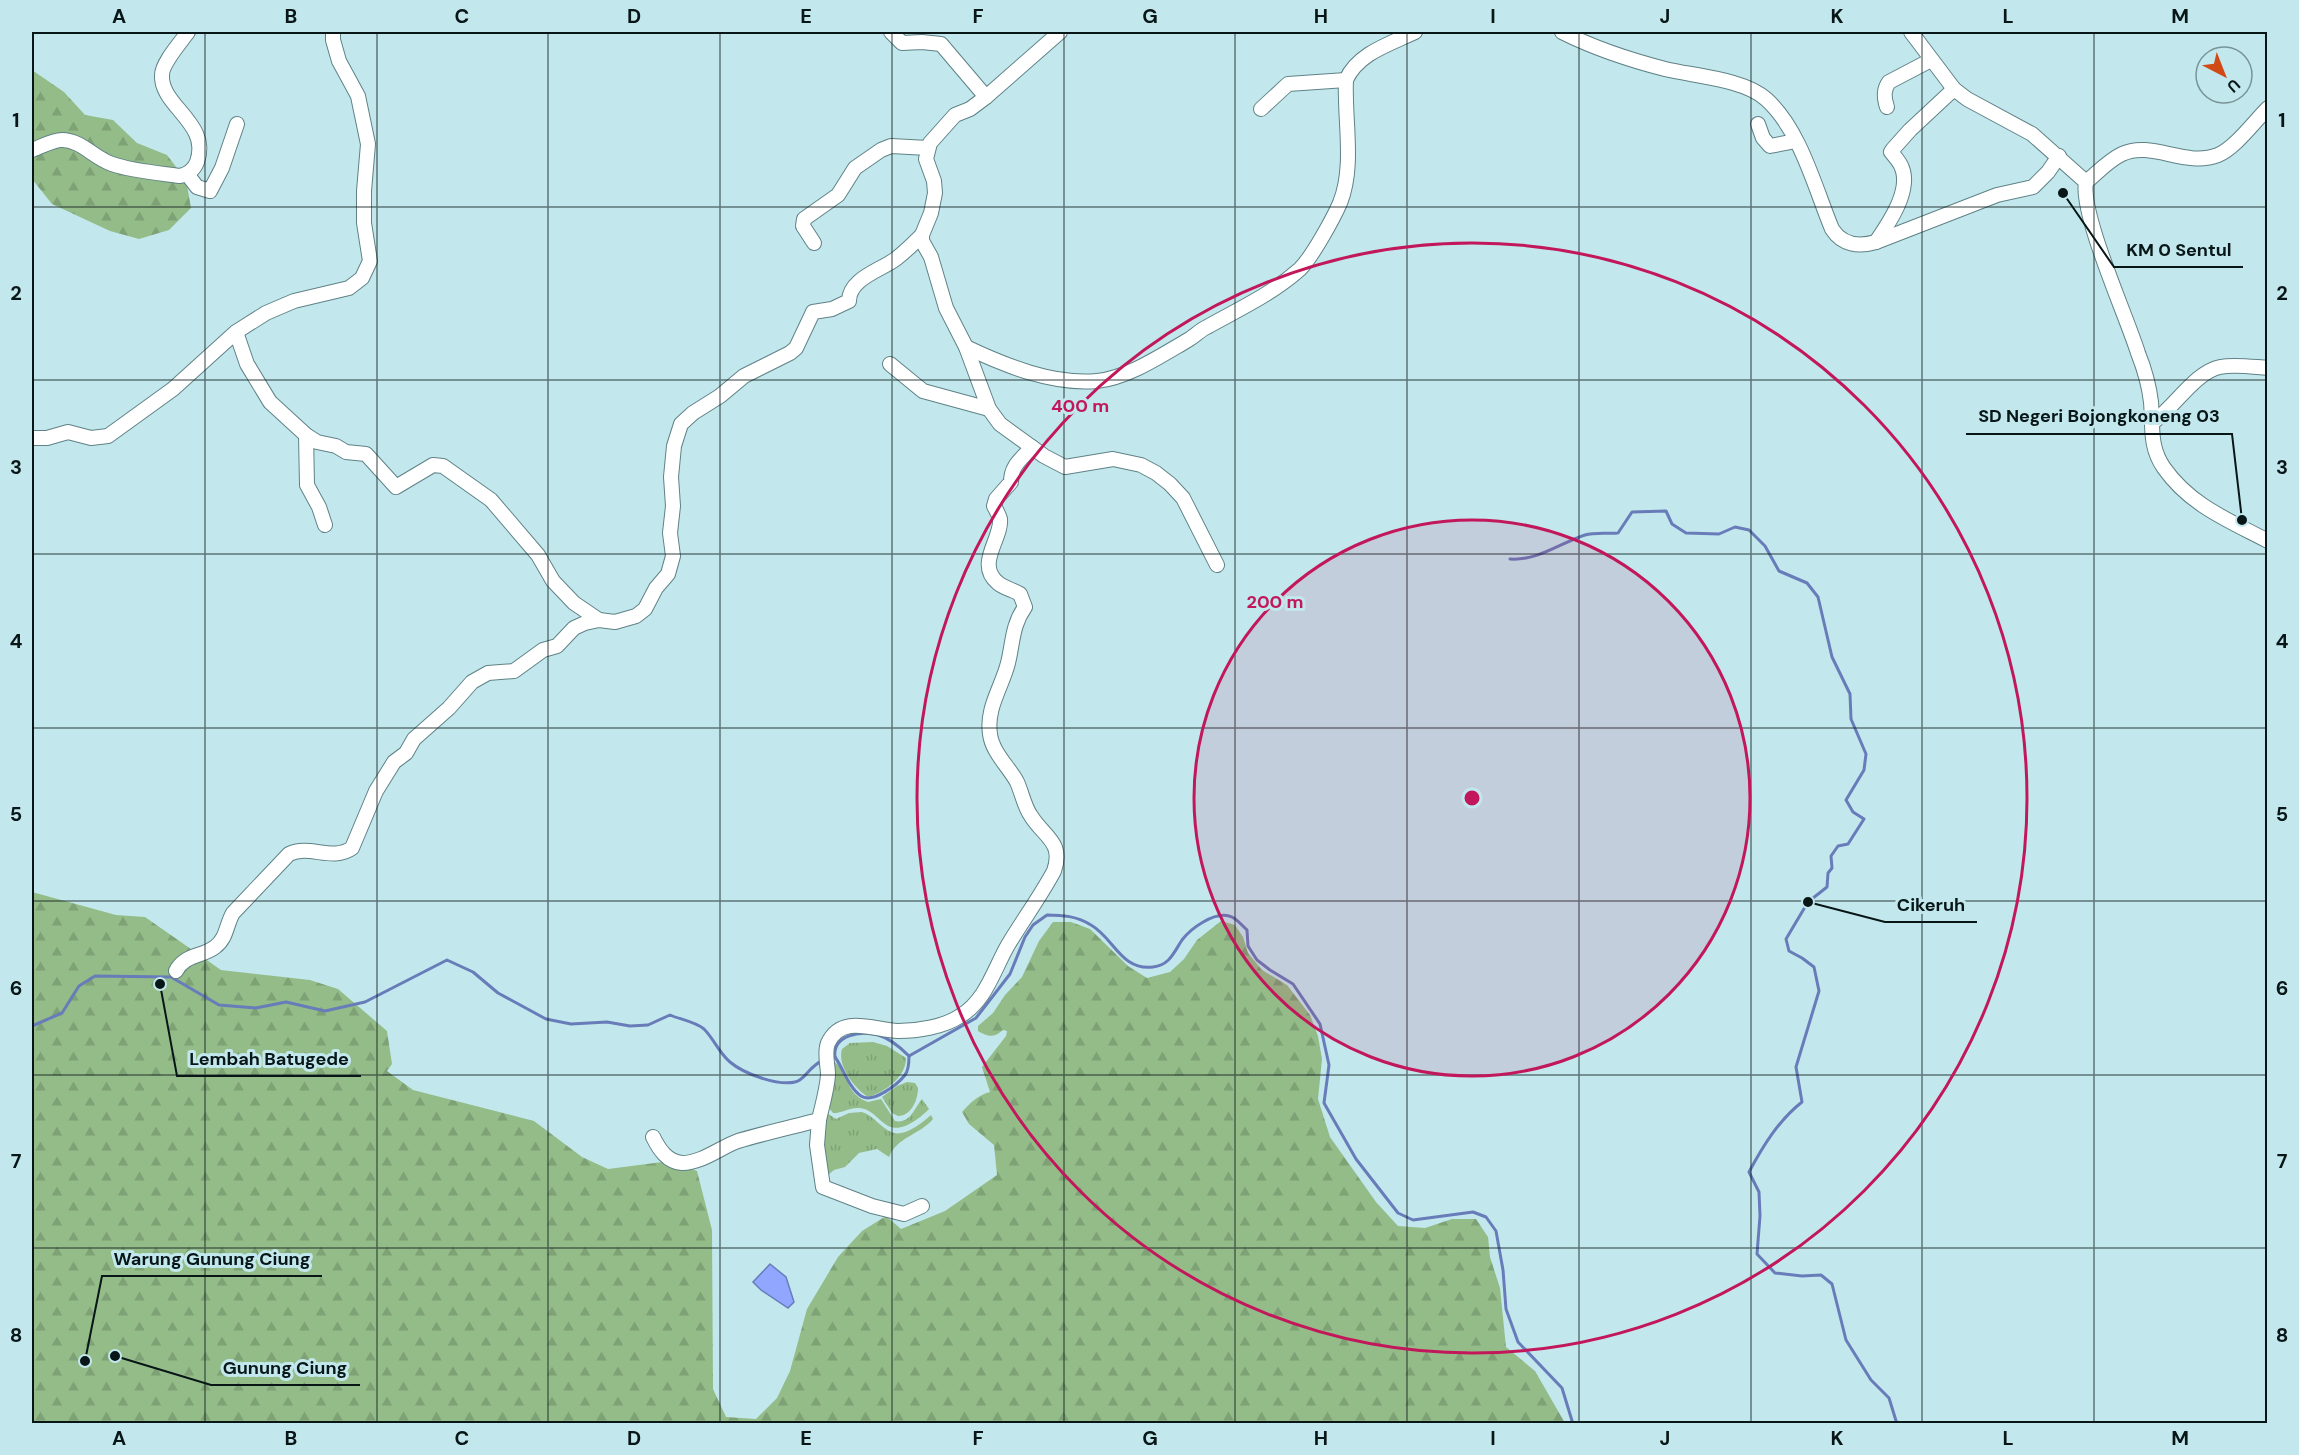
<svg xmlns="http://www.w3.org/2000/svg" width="2299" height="1455" viewBox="0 0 2299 1455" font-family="'DM Sans',sans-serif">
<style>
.grass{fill:url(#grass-tufts)}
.forest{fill:url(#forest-firs)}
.water{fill:#91a7ff;stroke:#687cb9;stroke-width:1.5}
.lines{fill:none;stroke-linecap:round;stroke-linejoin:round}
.stream{stroke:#687cb9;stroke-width:3}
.minor-casing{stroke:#5f8286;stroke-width:16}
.minor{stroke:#fff;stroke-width:14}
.grid{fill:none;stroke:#081617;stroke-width:1.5;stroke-opacity:0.55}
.ring{fill:none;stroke:#c2185b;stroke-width:3}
.centre{fill:#c2185b;stroke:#c2e8ed;stroke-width:3}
.ring-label{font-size:18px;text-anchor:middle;font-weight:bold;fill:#c2185b;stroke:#c2e8ed;stroke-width:6;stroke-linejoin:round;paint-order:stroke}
.leader{fill:none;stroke:#081617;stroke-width:2}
.callout-dot{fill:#081617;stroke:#c2e8ed;stroke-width:2}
.callout-label{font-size:18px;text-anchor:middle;font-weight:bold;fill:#081617;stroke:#c2e8ed;stroke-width:6;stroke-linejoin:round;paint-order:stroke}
.neatline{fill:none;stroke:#081617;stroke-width:2}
.grid-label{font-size:20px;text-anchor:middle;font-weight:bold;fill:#081617}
</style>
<defs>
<pattern id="grass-tufts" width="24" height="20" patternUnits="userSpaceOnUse" patternTransform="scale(1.5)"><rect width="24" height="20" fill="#94bc88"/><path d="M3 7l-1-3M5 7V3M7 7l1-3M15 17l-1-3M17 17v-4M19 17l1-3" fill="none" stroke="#7ea175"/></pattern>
<pattern id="forest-firs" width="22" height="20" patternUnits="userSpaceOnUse" patternTransform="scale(1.5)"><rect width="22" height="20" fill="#94bc88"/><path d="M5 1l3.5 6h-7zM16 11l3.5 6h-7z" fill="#7ea175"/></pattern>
</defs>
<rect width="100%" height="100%" fill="#c2e8ed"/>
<!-- grass -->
<g class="grass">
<path d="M 873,1042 L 887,1046 L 906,1058 C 906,1077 885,1092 868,1097 C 854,1088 837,1066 842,1049 L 850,1043 Z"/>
<path d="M 833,1061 C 850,1071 844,1094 868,1102 L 881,1099 L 895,1121 C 910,1124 914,1109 922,1099 L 929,1109 C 920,1118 902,1133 888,1126 C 878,1120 873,1110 860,1108 C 850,1107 843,1113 833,1113 L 825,1103 Z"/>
<path d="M 907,1082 L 915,1083 L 918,1088 C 918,1100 911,1116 898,1116 L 892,1113 L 882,1097 L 897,1086 Z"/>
<path d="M 862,1112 C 874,1116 880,1127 891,1132 C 904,1138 922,1123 931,1115 L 933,1119 C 921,1134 897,1137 889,1157 L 877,1149 L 859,1153 L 845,1167 L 834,1170 L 828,1175 L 820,1135 L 827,1113 L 836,1119 L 849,1113 Z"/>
</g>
<!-- forest -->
<g class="forest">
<path d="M 32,70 L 64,92 L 85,115 L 113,120 L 137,143 L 167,155 L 186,180 L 191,208 L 169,230 L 139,239 L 110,231 L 52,204 L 32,179 Z"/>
<path d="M 32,892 L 116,915 L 145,917 L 221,970 L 310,980 L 338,989 L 387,1031 L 392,1064 L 387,1071 L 413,1090 L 534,1121 L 582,1157 L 608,1169 L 670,1161 L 697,1171 L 712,1230 L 713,1389 L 726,1417 L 756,1419 L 777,1398 L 790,1371 L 807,1309 L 838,1257 L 862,1231 L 886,1216 L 901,1229 L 945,1211 L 997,1175 L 994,1145 L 969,1124 L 962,1112 C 970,1103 978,1095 990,1092 L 982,1067 L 1006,1036 L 1007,1031 L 1003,1030 C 994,1038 988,1037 978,1031 L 978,1026 L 993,1013 L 1005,995 L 1022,977 L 1039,941 L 1053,922 L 1071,922 L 1090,929 L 1128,966 L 1147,978 L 1170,972 L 1184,959 L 1197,940 L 1221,921 L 1235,925 L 1243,937 L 1248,953 L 1262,970 L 1287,985 L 1310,1015 L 1318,1036 L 1322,1059 L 1318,1099 L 1330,1137 L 1376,1202 L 1398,1226 L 1425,1228 L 1452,1219 L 1476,1219 L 1488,1237 L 1490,1257 L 1500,1288 L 1506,1347 L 1535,1371 L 1565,1423 L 32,1423 Z"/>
</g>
<!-- water -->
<path class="water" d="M 770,1264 L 786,1277 L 794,1302 L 788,1308 L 761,1290 L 753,1282 Z"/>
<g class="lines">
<!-- stream -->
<g class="stream">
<path d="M 1510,559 C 1538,561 1560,543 1585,535 C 1595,532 1608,534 1618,533 L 1632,512 L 1666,511 L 1672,524 L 1686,533 L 1719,534 L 1735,527 L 1749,530 L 1765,546 L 1779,571 L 1807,583 L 1818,597 L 1832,657 L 1850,694 L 1851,719 L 1866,754 L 1864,770 L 1846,800 L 1853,812 L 1864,819 L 1848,844 L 1838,846 L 1831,856 L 1832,868 L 1828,873 L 1827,887 L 1808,902 L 1786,939 L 1789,951 L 1802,958 L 1814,967 L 1819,991 L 1796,1067 L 1802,1102 C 1778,1121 1763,1146 1749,1172 L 1759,1192 L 1760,1216 L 1757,1254 L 1775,1273 L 1802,1276 L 1821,1275 L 1832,1284 L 1846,1340 L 1871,1380 L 1889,1398 L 1897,1424"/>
<path d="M 32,1026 L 62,1013 L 79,986 L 95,976 L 171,977 L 219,1005 L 256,1008 L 286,1002 L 325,1011 L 365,1002 L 447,960 L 473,972 L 498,993 L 546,1019 L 571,1024 L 607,1022 L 630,1026 L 648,1025 L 670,1015 C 679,1019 696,1022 704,1029 C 714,1039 719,1053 730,1062 C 744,1074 778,1086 795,1082 C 806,1080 808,1066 824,1060"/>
<path d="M 835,1057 C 843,1068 849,1088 861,1096 C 873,1104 898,1084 905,1075 C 909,1070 909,1062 909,1056"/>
<path d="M 830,1058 L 835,1057 C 832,1035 862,1030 878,1035 C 889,1038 901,1048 909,1056 L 976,1018 L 1010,974 L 1025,937 L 1033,925 L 1047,915 C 1062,915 1077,916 1091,925 C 1114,938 1121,971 1153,967 C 1170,965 1174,952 1182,940 C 1191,928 1214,912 1229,916 C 1236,917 1242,926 1247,930 L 1248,946 L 1257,960 L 1270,970 L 1293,984 L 1320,1024 L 1329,1065 L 1324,1103 L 1356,1159 L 1398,1213 L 1413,1220 L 1473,1212 L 1486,1217 L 1496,1231 L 1503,1270 L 1506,1309 L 1518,1342 L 1562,1388 L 1573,1424"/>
</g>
<defs>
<g id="minor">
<path d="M 891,32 L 902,43 L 922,42 L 941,44 L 986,97"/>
<path d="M 1060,32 L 986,97 L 970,109 L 955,115 L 930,143 L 926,159 L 934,181 L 935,193 L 931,213 L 922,235 L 922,241 L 931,257 L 946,308 L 966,347 L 989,409 L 1000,424 L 1044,456 L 1065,467 L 1113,459 L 1141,465 L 1156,473 L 1170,484 L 1183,498 L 1217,565"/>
<path d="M 1562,32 C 1594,48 1630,60 1665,69 C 1694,76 1744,79 1766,99 C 1800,129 1815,188 1832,229 C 1842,245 1859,247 1876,242 L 1997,195 L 2033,187 L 2048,172 L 2059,156"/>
<path d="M 1911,32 L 1954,89 L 1967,99 L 2032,134 L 2086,182 C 2080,214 2127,317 2138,353 C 2144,368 2149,385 2151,402 C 2153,425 2149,447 2164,468 C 2190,505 2228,520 2268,541"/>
<path d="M 1887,107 C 1884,98 1883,90 1889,82 L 1931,60"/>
<path d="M 1261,109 L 1288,84 L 1346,80"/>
<path d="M 1758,124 L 1763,138 L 1770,146 L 1796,141"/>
<path d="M 32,150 C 41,147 52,140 62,140 C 81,140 94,158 112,164 C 132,171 158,173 180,176 C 188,174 194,170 197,162 C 211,123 160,106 162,75 C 162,63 181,42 188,32"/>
<path d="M 187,174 L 197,187 L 210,191 L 222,168 L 237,124"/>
<path d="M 2086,182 C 2097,173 2109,160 2122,154 C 2152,140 2185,168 2218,155 C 2235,148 2254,122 2268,108"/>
<path d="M 1876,242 C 1889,223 1911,191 1902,168 C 1900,162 1895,157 1891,152 L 1893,149 L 1910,130 L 1954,89"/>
<path d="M 814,243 L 803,226 L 804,219 L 838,195 L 855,168 L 881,150 L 891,146 L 928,148"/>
<path d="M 236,332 L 247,364 L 270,402 L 306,435 L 317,442 L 336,446 L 346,452 L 366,454 L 396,487 L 433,465 L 443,466 L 491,500 L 538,555 L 553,581 L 574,603 L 599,620"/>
<path d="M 966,347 C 1006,366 1053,385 1097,381 C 1128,378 1162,355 1188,340 C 1195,336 1200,330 1207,327 C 1239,309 1272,294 1300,269 C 1312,257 1333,219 1340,203 C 1355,166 1344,119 1346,80 C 1358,53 1390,44 1415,32"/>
<path d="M 890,364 L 923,391 L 989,409"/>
<path d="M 2152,423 C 2174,408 2195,372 2220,367 C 2235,364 2253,367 2268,368"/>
<path d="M 306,435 L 307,485 L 319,507 L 325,525"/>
<path d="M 32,438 L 47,438 L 68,432 L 91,438 L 108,436 L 173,389 L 236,332 L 266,313 L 294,301 L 349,288 L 362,278 L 370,261 L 364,223 L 364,191 L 368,144 L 358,96 L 339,61 L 333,40 L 333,32"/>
<path d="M 176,971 C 185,954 202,957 215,947 C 227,938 226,925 233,913 L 289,854 C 310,844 332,862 352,848 L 376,791 L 394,762 L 406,753 L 414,739 L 449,708 L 472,682 L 488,673 L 514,671 L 543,650 L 557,646 L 574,628 L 585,623 L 599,620 L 615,622 L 636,616 L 645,609 L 656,588 L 668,574 L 673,556 L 670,533 L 673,506 L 671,477 L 674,446 L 681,424 L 693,413 L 720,396 L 744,376 L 790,353 L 796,348 L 813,312 L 832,309 L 849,301 C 849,278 882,270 897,258 C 906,251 914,243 922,235"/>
<path d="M 819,1120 L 817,1145 L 823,1187 L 872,1206 L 904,1214 L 922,1206"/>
<path d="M 653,1137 C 659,1149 667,1162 682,1163 C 702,1163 721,1147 738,1141 C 765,1133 792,1127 819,1120 C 822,1106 827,1090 828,1075 C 828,1065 824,1053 828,1043 C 842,1013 876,1031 898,1031 C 917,1031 944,1027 960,1016 C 986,1001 994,969 1008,945 C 1023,920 1040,897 1054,871 C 1064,842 1044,837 1031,816 C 1024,806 1022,793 1017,782 C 1009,767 992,752 990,734 C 986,708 1002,687 1008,663 C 1013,643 1012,625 1025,607 L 1020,594 C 1013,590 1004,588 998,583 C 975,564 1002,539 1000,519 C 999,515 996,510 994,506 L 996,499 L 1011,482 C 1011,465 1021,460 1032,447"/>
</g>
</defs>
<!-- minor casing -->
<use href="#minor" class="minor-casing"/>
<!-- minor -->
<use href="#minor" class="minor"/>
</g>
<!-- grid -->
<path class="grid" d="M 205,32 L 205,1424M 377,32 L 377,1424M 548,32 L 548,1424M 720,32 L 720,1424M 892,32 L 892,1424M 1064,32 L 1064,1424M 1235,32 L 1235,1424M 1407,32 L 1407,1424M 1579,32 L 1579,1424M 1751,32 L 1751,1424M 1922,32 L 1922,1424M 2094,32 L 2094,1424M 32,207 L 2268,207M 32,380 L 2268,380M 32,554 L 2268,554M 32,728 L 2268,728M 32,901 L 2268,901M 32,1075 L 2268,1075M 32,1248 L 2268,1248"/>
<!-- distance rings -->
<circle cx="1472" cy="798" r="278" fill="#c2185b" fill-opacity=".12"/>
<g class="ring">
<circle cx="1472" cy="798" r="278"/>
<circle cx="1472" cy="798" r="555"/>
</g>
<circle cx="1472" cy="798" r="9" class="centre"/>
<g class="ring-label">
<text x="1080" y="412">400 m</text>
<text x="1275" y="608">200 m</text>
</g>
<!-- callouts -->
<path class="leader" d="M2063 193L2114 267H2243M2242 520L2232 434H1966M1808 902L1885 922H1977M160 984L177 1076H361M85 1361L102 1276H322M115 1356L211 1385H360"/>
<g class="callout-dot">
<circle cx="2063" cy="193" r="6"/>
<circle cx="2242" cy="520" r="6"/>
<circle cx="1808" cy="902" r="6"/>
<circle cx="160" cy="984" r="6"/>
<circle cx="85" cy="1361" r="6"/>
<circle cx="115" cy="1356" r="6"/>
</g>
<g class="callout-label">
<text x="2179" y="256">KM 0 Sentul</text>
<text x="2099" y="422">SD Negeri Bojongkoneng 03</text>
<text x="1931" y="911">Cikeruh</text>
<text x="269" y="1065">Lembah Batugede</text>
<text x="212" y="1265">Warung Gunung Ciung</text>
<text x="285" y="1374">Gunung Ciung</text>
</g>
<!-- border -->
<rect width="2299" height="1455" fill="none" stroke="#c2e8ed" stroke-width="66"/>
<!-- north arrow -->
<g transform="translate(2224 75) rotate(138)"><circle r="28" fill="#c2e8ed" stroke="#789497" stroke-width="1.5"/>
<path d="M0-4.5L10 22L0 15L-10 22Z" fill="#d14a16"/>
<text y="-9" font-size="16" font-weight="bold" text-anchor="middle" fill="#081617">U</text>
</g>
<rect x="33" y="33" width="2233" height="1389" class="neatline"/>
<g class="grid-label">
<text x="119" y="23">A</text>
<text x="291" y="23">B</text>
<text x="462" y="23">C</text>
<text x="634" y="23">D</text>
<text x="806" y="23">E</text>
<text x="978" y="23">F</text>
<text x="1150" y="23">G</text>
<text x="1321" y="23">H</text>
<text x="1493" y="23">I</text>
<text x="1665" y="23">J</text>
<text x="1837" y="23">K</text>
<text x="2008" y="23">L</text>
<text x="2180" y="23">M</text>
<text x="16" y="127">1</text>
<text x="2282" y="127">1</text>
<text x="16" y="300">2</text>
<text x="2282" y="300">2</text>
<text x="16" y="474">3</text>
<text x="2282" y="474">3</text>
<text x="16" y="648">4</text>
<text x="2282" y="648">4</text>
<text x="16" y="821">5</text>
<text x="2282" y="821">5</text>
<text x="16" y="995">6</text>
<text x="2282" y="995">6</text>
<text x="16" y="1168">7</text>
<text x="2282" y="1168">7</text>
<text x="16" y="1342">8</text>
<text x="2282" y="1342">8</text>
<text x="119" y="1445">A</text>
<text x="291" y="1445">B</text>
<text x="462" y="1445">C</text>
<text x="634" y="1445">D</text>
<text x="806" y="1445">E</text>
<text x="978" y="1445">F</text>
<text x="1150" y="1445">G</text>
<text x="1321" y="1445">H</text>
<text x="1493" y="1445">I</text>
<text x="1665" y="1445">J</text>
<text x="1837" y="1445">K</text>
<text x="2008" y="1445">L</text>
<text x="2180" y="1445">M</text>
</g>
</svg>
